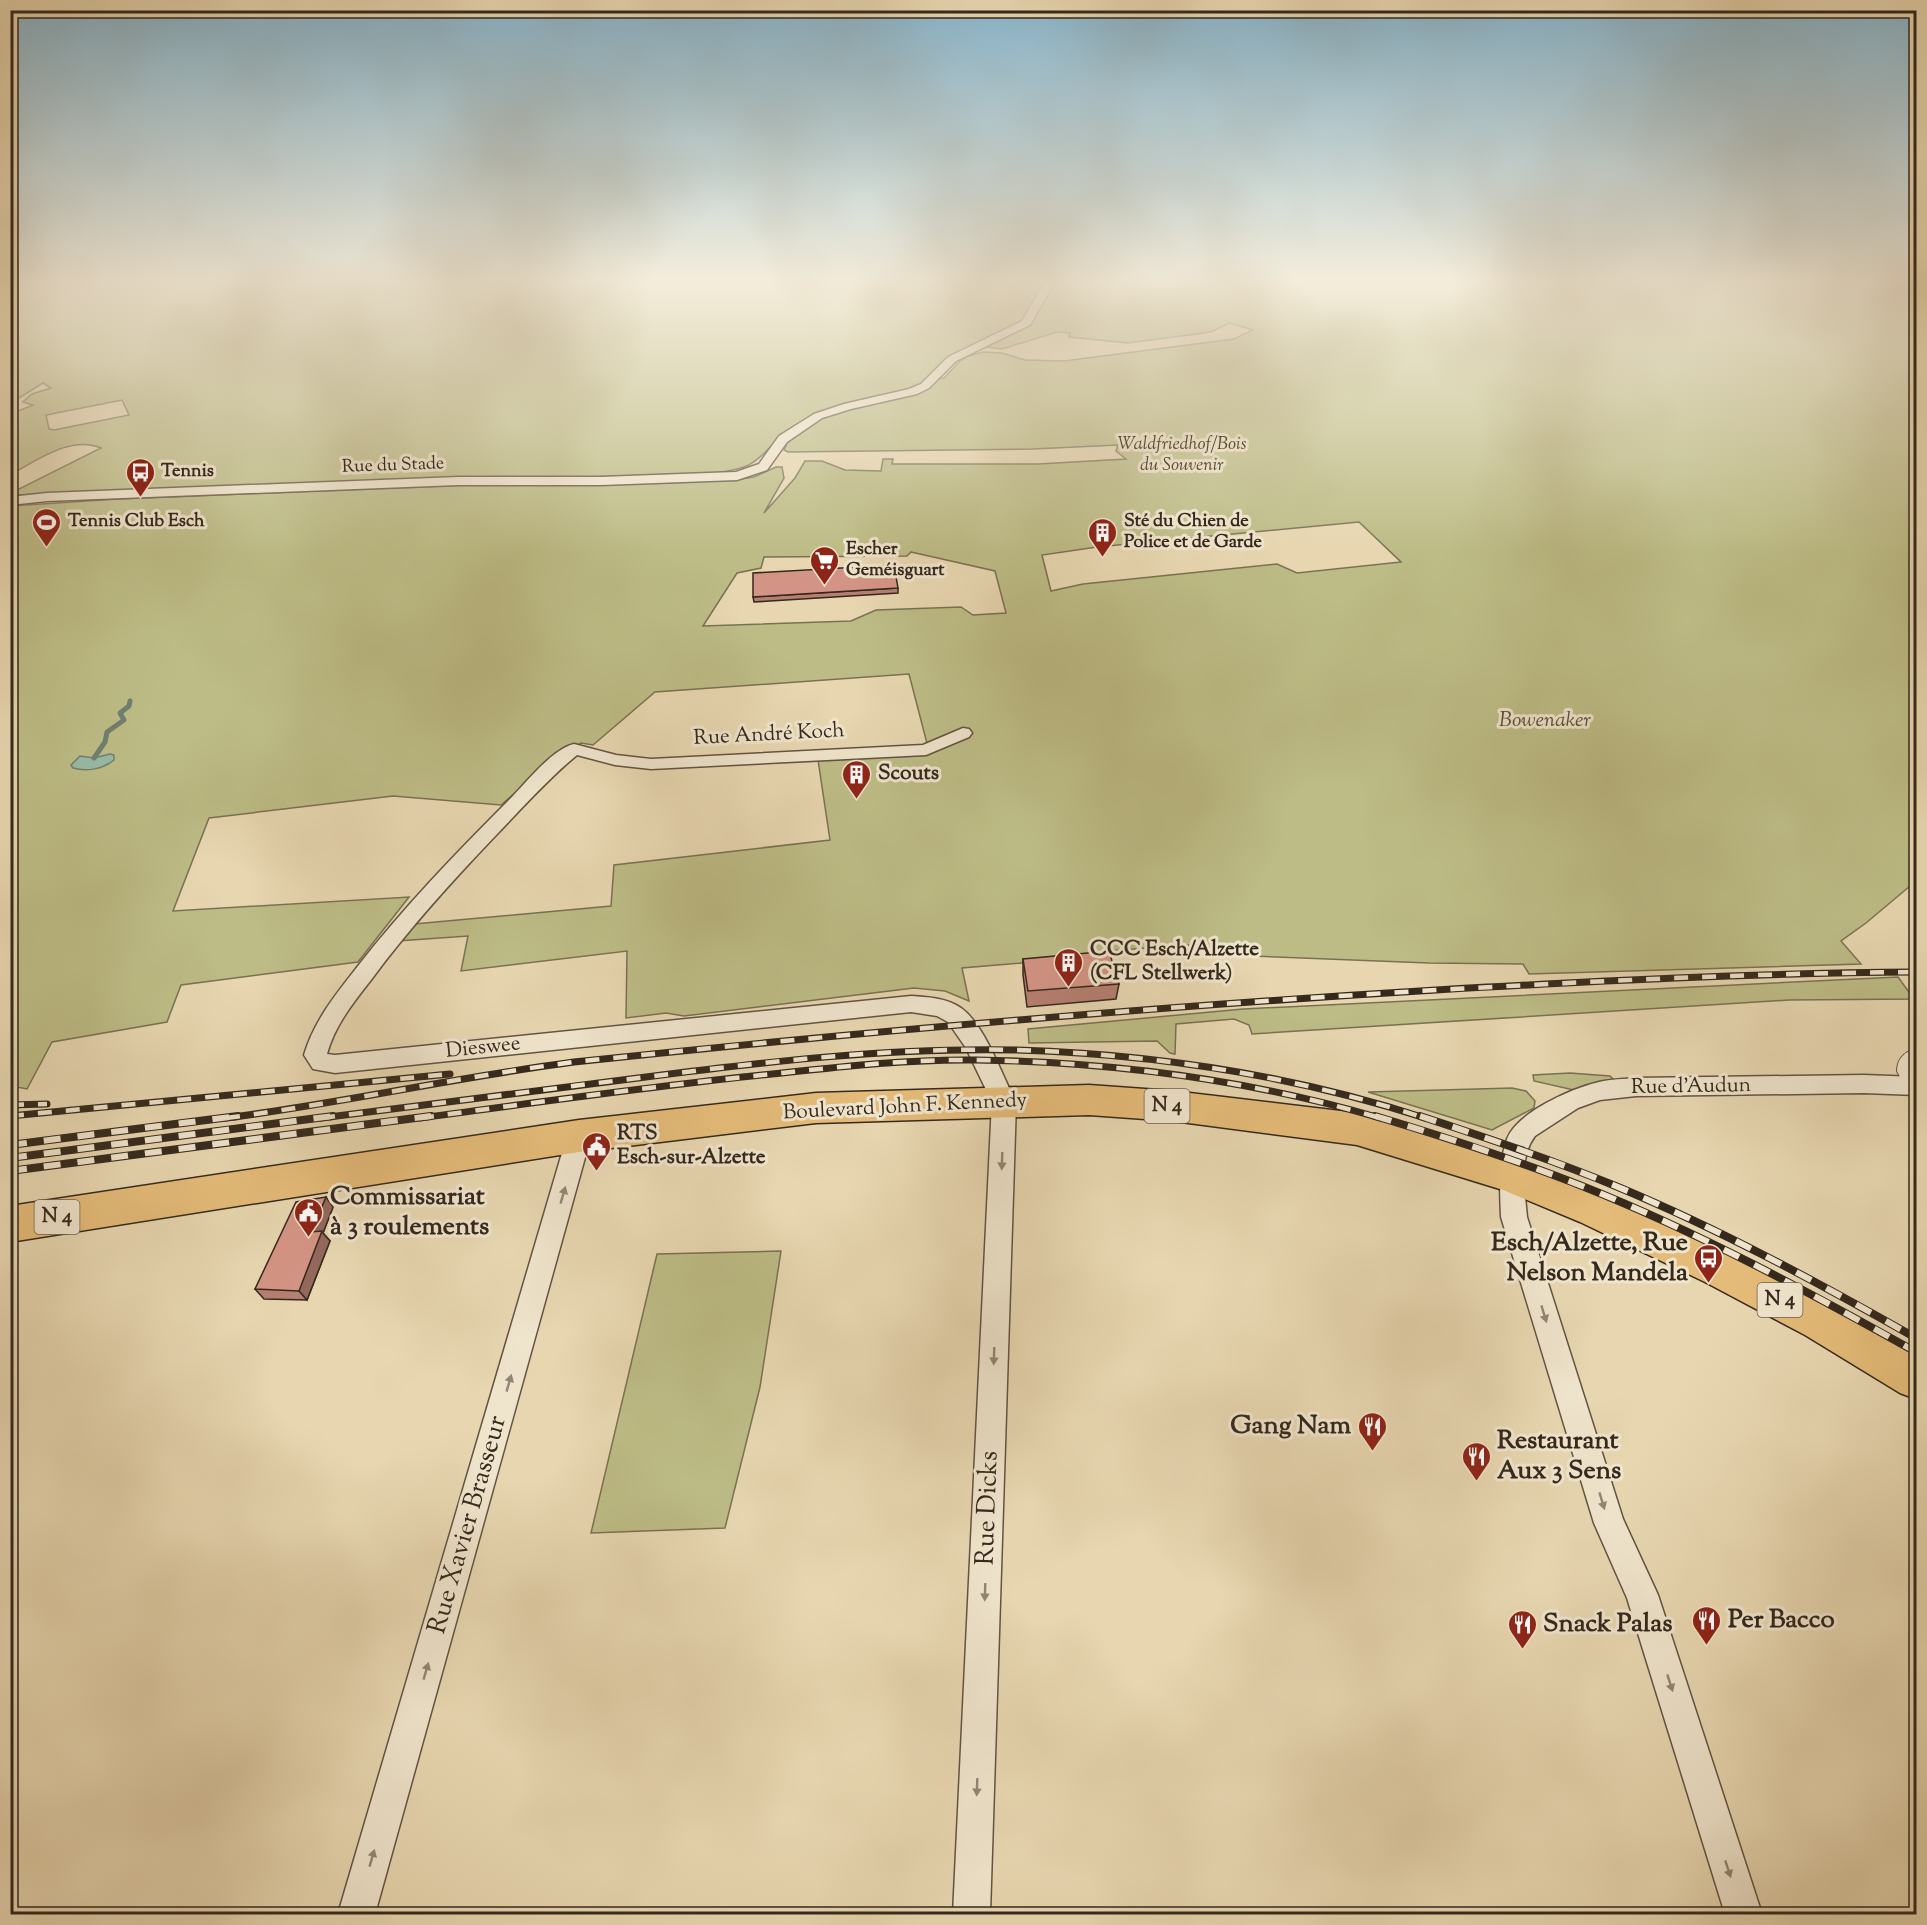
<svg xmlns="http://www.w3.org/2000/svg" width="1927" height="1925" viewBox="0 0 1927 1925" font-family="'Sorts Mill Goudy',serif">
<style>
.green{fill:#bdbc86;stroke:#797252;stroke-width:1.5;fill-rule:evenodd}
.water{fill:#98baa6;stroke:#70806f;stroke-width:1.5}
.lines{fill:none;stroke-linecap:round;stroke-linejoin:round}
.stream{stroke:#70806f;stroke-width:5}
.minor-casing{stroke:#625442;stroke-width:3}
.tertiary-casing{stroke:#625442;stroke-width:2}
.primary-casing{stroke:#35291d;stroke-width:3}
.minor{fill:#efe4cc;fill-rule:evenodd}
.tertiary{fill:#efe4cc;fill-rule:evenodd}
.primary{fill:#e4bb78;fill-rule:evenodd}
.rail-far1-casing{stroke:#35291d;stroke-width:7}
.rail-casing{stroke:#35291d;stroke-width:8}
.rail-far1{stroke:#efe4cc;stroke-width:4.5;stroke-dasharray:14;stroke-linecap:butt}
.rail{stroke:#efe4cc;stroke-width:6;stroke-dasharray:17;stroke-linecap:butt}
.wall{fill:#b67f72;stroke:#35291d;stroke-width:1.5}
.shaded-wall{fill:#94685d;stroke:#35291d;stroke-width:1.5}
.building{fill:#d49485;stroke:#35291d;stroke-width:1.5}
.oneway{fill:#928674}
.labels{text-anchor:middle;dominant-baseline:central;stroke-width:6;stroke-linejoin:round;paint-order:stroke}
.far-park-label{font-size:18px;font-style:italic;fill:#574e37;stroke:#efe4cc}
.far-street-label{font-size:18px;fill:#35291d;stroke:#efe4cc}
.far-poi-label{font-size:18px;font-weight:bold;fill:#35291d;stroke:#efe4cc;text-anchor:start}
.shield{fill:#efe4cc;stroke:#6d6152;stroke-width:1.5}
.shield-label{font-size:20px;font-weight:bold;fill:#35291d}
.park-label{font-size:21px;font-style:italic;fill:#574e37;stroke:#efe4cc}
.street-label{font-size:21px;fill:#35291d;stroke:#efe4cc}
.poi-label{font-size:21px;font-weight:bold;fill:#35291d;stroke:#efe4cc;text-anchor:start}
.near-poi-label{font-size:26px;font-weight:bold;fill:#35291d;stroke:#efe4cc;text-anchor:start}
.near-street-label{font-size:26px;fill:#35291d;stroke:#efe4cc}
</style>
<rect width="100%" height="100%" fill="#e7d6b0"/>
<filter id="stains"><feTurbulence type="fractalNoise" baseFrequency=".00333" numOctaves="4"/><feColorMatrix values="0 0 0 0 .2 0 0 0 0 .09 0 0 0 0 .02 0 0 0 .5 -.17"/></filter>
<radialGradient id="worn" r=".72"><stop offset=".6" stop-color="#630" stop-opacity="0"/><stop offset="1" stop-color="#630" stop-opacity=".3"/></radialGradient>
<!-- green -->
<g class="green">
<path d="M 10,283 L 1916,283 L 1916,881 L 1866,923 L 1841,941 L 1861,964 L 1529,974 L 1523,964 L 1429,963 L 1224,955 L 1221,948 L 1190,945 L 1094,952 L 1083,958 L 962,968 L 969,1001 L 945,991 L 914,988 L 684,1016 L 666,1013 L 626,1018 L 627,951 L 461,971 L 468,936 L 396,941 L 414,924 L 611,906 L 614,865 L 830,840 L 818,760 L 929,751 L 909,674 L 655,692 L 593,745 L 581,743 L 550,763 L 501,805 L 393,796 L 209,818 L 173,911 L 409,897 L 358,962 L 181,985 L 167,1022 L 52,1042 L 27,1089 L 11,1086 L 11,506 L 118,499 L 471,485 L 601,485 L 735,480 L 754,477 L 776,467 L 782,467 L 784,478 L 764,513 L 795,478 L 805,461 L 822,461 L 845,470 L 881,471 L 883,459 L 893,459 L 892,464 L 1038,464 L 1126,459 L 1116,451 L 1118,445 L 1033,449 L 788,452 L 784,450 L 788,441 L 778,439 C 753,465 750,469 713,473 L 15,495 L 12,494 L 13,492 L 101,448 C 71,435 38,460 13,473 L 11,477 L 11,411 L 16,412 L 33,405 L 23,402 L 32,394 L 51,388 L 43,383 L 11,403 ZM 1229,323 L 1253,330 L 1234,339 L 1064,361 L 1025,360 L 1002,353 L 983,352 L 968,356 L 960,361 L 944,378 L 934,379 L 960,354 L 978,346 L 1002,349 L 1057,332 L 1070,333 L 1069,337 L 1128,343 L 1211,332 ZM 122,400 L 129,415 L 54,430 L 49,429 L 46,415 ZM 1359,522 L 1401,562 L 1297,573 L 1277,564 L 1083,584 L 1051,591 L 1042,555 L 1097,547 ZM 911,552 L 995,571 L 1006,613 L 973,615 L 961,607 L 876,610 L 851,621 L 703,626 L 737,573 L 761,568 L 764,557 L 907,556 Z"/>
<path d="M 1898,977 L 1914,999 L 1789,1000 L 1252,1034 L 1249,1025 L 1234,1019 L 1176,1024 L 1175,1054 L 1170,1053 L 1157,1041 L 1029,1043 L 1028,1029 L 1243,1009 Z"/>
<path d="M 1570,1073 L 1610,1076 L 1614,1080 L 1578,1091 L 1534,1081 L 1533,1075 Z"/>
<path d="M 1512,1088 L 1526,1091 L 1535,1101 L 1534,1108 L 1492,1130 L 1368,1092 Z"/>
<path d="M 781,1251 L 760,1387 L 725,1528 L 591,1533 L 657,1254 Z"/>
</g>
<!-- water -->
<path class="water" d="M 110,754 L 114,755 L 114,760 C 103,769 87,772 73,768 L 71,765 L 80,756 L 94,758 Z"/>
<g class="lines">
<!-- stream -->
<path class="stream" d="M 94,758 L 105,742 L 107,732 L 124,720 L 120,713 L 129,706 L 130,701"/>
<defs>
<g id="minor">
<path d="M 1044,283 L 1054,283 L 1030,325 L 956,361 L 929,388 L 917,394 L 851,409 L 822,418 L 787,442 L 767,470 L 737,480 L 601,485 L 458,485 L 47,501 L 10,505 L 10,497 L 47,493 L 458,477 L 601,477 L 736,472 L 759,464 L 779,436 L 814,414 L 844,404 L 909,389 L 921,384 L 948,357 L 1022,321 Z"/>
<path d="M 963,728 L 969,729 L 972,733 L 969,737 L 926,755 L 651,769 L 615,765 L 577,755 C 549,778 524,806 499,832 C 454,879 410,927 371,980 C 353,1003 335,1025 327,1054 L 335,1055 L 911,996 C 928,997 947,998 961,1008 C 985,1025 1002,1076 1016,1102 L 990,1914 L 953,1914 L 992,1102 L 966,1048 L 948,1022 L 937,1016 L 911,1012 L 335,1073 L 313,1069 L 304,1055 C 314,1021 336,994 358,966 C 404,907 456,853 509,800 C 525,784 552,749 574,744 L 616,755 L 651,759 L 923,745 Z"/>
<path d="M 1864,1075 L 1916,1077 L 1916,1095 L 1864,1093 L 1636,1096 L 1600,1100 L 1578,1108 L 1535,1136 C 1518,1158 1525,1192 1527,1217 L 1623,1519 L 1658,1595 L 1762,1914 L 1725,1914 L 1627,1598 L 1594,1523 L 1501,1217 C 1500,1190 1498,1165 1507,1139 C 1517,1112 1573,1088 1599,1082 C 1611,1079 1624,1079 1636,1078 Z"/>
<path d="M 579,1126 L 587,1129 L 591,1136 L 375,1914 L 338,1914 L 567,1136 L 571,1129 Z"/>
</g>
<path id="tertiary" d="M 1916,1048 L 1916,1092 L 1906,1089 L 1897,1071 C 1897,1058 1905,1052 1916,1048 Z"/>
<path id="primary" d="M 1089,1085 L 1173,1091 L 1357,1113 L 1511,1159 L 1608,1198 L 1735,1256 L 1835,1307 L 1916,1354 L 1916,1399 L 1900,1393 L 1805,1335 L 1705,1282 L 1580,1222 L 1503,1190 L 1357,1145 L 1173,1121 L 1089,1115 L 816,1123 L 579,1152 L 10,1242 L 10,1206 L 579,1120 L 816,1093 Z"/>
</defs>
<!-- minor casing -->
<use href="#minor" class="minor-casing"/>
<!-- tertiary casing -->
<use href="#tertiary" class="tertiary-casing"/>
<!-- primary casing -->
<use href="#primary" class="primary-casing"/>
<!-- minor -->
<use href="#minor" class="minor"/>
<!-- tertiary -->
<use href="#tertiary" class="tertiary"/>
<!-- primary -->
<use href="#primary" class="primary"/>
<defs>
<g id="rail-far1">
<path d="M 10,1105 L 47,1104"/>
<path d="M 10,1116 L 450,1074"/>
<path d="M 226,1118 C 343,1103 457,1077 574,1062 C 861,1032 1148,1007 1436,990 C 1596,981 1756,973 1916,972"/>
<path d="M 321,1118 C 427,1105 532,1091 638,1078 C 763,1062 891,1047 1017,1050 C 1154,1054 1295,1076 1425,1118"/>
<path d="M 420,1118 C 540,1102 661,1085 782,1073 C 847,1066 912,1059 976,1060 C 1112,1062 1250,1080 1380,1118"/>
</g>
<g id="rail">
<path d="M 1375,1116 C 1445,1137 1514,1159 1582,1186 C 1698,1232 1807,1291 1916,1352"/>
<path d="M 1420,1116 C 1487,1138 1553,1160 1618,1187 C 1721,1230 1819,1283 1916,1338"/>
<path d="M 10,1145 L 238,1116"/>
<path d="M 10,1158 L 333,1116"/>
<path d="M 10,1171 L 431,1116"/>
</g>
</defs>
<!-- rail-far1 casing -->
<use href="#rail-far1" class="rail-far1-casing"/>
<!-- rail casing -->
<use href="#rail" class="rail-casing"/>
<!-- rail-far1 -->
<use href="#rail-far1" class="rail-far1"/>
<!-- rail -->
<use href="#rail" class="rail"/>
</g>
<!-- wall -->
<g class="wall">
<path d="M 898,588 L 898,593 L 754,602 L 753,597 Z"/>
<path d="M 1023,959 L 1119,984 L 1116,999 L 1027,1007 L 1023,975 Z"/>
<path d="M 333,1207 L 323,1233 L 330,1241 L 307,1300 L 264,1299 L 255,1289 Z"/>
</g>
<!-- shaded-wall -->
<path class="shaded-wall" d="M 326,1197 L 333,1207 L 323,1233 L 330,1241 L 307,1300 L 299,1291 L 311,1232 Z"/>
<!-- building -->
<g class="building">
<path d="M 894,565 L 898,588 L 753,597 L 753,573 Z"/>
<path d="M 1109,951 L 1119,984 L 1028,991 L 1023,959 Z"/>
<path d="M 326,1197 L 311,1232 L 322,1231 L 299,1291 L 255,1289 L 296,1202 Z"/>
</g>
<!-- one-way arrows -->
<defs><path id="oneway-solid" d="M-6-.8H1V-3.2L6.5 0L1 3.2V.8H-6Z" transform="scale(1.5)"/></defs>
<g class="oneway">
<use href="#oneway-solid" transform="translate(1002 1161) rotate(92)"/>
<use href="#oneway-solid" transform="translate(563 1195) rotate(-74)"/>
<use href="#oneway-solid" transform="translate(1544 1314) rotate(73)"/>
<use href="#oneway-solid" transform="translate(994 1356) rotate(92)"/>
<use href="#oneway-solid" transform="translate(509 1383) rotate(-74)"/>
<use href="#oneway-solid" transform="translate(1602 1501) rotate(73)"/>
<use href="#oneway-solid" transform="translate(985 1592) rotate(92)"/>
<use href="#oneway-solid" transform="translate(426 1671) rotate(-74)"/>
<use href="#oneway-solid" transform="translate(1670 1683) rotate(72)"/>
<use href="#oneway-solid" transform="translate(977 1787) rotate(92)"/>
<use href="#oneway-solid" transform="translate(372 1858) rotate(-74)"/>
<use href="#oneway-solid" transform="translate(1728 1869) rotate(72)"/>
</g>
<!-- sky -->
<linearGradient id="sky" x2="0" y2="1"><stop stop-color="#88b6ce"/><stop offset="0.51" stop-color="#f4eddb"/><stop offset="1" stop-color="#f4eddb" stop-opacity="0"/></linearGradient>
<rect width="1927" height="552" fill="url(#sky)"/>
<!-- icons -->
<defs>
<symbol id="bus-pin" viewBox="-11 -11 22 30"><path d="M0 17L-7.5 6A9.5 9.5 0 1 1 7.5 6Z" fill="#8f2418" stroke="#efe4cc"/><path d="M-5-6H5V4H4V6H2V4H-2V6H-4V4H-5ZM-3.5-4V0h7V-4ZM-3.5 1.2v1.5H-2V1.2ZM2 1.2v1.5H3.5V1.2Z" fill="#fff"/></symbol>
<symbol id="stadium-pin" viewBox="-11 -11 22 30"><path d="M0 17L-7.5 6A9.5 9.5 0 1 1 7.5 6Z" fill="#8f2418" stroke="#efe4cc"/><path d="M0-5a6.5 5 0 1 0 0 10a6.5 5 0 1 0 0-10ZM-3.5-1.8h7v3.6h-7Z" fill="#fff"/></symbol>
<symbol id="building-pin" viewBox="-11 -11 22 30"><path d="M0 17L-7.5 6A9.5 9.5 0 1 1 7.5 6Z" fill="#8f2418" stroke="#efe4cc"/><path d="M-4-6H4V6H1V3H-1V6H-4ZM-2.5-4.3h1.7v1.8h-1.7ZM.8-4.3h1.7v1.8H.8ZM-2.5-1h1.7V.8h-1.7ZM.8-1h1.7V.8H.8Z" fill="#fff"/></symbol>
<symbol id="supermarket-pin" viewBox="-11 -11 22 30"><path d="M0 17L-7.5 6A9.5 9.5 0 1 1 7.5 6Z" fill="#8f2418" stroke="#efe4cc"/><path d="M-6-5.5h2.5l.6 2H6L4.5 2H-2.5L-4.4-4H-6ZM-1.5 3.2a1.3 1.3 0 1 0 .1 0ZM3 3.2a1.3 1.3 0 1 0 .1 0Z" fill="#fff"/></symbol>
<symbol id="civic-pin" viewBox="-11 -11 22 30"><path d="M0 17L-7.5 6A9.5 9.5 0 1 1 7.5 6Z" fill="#8f2418" stroke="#efe4cc"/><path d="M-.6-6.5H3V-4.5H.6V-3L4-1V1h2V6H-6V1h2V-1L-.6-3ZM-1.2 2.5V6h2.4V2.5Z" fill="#fff"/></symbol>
<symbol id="restaurant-pin" viewBox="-11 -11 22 30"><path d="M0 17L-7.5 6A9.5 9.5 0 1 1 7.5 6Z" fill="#8f2418" stroke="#efe4cc"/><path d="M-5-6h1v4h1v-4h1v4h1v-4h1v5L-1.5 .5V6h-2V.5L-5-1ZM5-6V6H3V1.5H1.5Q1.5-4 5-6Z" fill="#fff"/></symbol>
</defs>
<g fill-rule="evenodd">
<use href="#bus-pin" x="124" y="456" width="33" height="45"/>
<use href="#stadium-pin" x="30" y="506" width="33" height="45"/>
<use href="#building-pin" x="1086" y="516" width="33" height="45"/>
<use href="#supermarket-pin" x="808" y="544" width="33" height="45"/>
<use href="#building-pin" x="840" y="758" width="33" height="45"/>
<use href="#building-pin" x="1052" y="946" width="33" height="45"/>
<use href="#civic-pin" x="580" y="1130" width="33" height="45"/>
<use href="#civic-pin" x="292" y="1196" width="33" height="45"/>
<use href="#bus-pin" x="1692" y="1242" width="33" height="45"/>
<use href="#restaurant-pin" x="1356" y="1410" width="33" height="45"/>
<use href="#restaurant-pin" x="1460" y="1440" width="33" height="45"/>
<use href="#restaurant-pin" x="1690" y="1604" width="33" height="45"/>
<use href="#restaurant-pin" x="1506" y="1608" width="33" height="45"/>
</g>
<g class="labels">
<!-- far-park labels -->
<g class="far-park-label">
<text x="1182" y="445">Waldfriedhof/Bois<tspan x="1182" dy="21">du Souvenir</tspan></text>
</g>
<!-- far-street labels -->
<g class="far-street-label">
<text transform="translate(393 466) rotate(-2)">Rue du Stade</text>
</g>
<!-- far-poi labels -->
<g class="far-poi-label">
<text x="161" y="472">Tennis</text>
<text x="68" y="522">Tennis Club Esch</text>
<text x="1124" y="522">Sté du Chien de<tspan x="1124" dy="21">Police et de Garde</tspan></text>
<text x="846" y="550">Escher<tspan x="846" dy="21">Geméisguart</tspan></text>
</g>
<!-- shield labels -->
<g class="shield">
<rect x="1144.5" y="1089" width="45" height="34" rx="4.5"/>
<rect x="34.5" y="1200" width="45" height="34" rx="4.5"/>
<rect x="1757.5" y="1283" width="45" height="34" rx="4.5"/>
</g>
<g class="shield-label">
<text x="1167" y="1106">N 4</text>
<text x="57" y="1217">N 4</text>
<text x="1780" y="1300">N 4</text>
</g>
<!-- park labels -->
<g class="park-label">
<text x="1545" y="721">Bowenaker</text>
</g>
<!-- street labels -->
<g class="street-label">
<text transform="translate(769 735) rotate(-3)">Rue André Koch</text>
<text transform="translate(483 1048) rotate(-6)">Dieswee</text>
<text transform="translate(1691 1087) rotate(-1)">Rue d'Audun</text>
<text transform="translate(905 1107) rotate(-3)">Boulevard John F. Kennedy</text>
</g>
<!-- poi labels -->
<g class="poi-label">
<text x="878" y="774">Scouts</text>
<text x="1090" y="950">CCC Esch/Alzette<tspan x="1090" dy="24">(CFL Stellwerk)</tspan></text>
<text x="617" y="1134">RTS<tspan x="617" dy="24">Esch-sur-Alzette</tspan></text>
</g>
<!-- near-poi labels -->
<g class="near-poi-label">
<text x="330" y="1197">Commissariat<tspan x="330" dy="30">à 3 roulements</tspan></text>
<text x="1688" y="1243" text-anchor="end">Esch/Alzette, Rue<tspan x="1688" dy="30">Nelson Mandela</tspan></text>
<text x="1351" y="1426" text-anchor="end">Gang Nam</text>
<text x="1497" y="1441">Restaurant<tspan x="1497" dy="30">Aux 3 Sens</tspan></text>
<text x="1728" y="1620">Per Bacco</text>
<text x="1543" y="1624">Snack Palas</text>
</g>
<!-- near-street labels -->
<g class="near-street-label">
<text transform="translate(988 1508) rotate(-88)">Rue Dicks</text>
<text transform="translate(468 1525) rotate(-74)">Rue Xavier Brasseur</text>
</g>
</g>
<!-- margin -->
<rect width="1927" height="1925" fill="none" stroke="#e7d6b0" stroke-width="36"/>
<rect x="12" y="12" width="1903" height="1901" fill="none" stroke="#35291d" stroke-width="3"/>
<rect x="18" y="18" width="1891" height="1889" fill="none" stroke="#35291d" stroke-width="1.5"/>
<rect width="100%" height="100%" filter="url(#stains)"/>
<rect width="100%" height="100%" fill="url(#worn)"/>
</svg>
